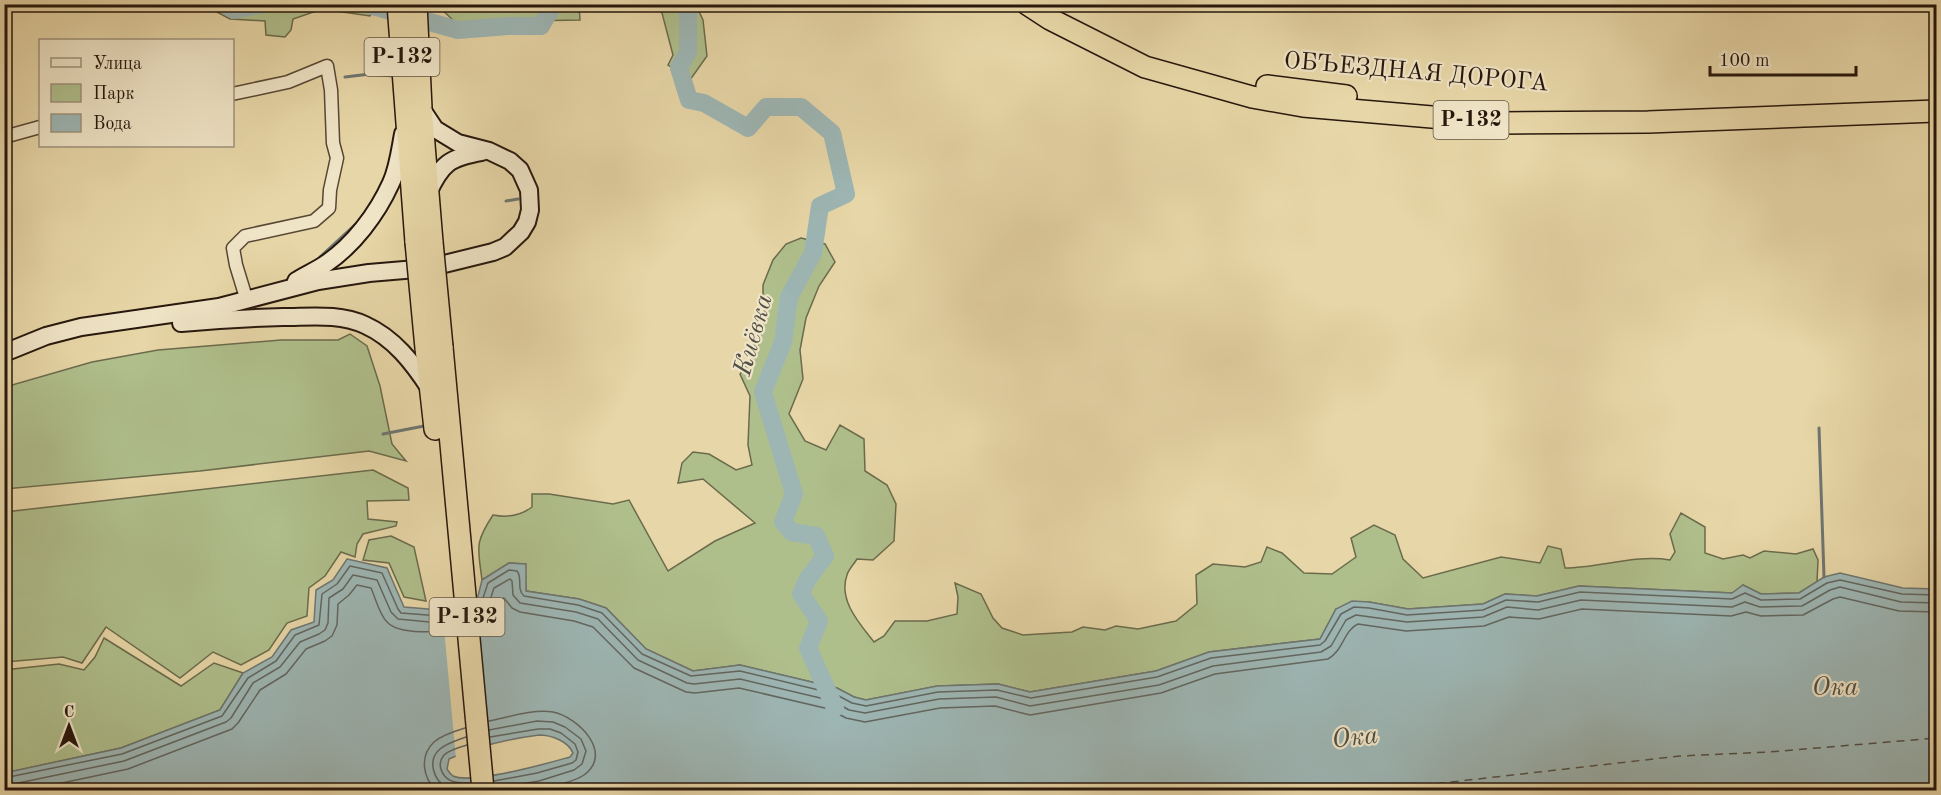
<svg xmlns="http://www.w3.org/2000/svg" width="1941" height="795" viewBox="0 0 1941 795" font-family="'Old Standard TT',serif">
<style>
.green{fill:#afbf8c;stroke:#6b6b4c;stroke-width:1.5}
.water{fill:#9db6b4;stroke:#6e7671;stroke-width:1.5;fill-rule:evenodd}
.pier{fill:#e7d6a7}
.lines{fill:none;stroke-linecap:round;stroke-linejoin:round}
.shore{stroke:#626660;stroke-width:1.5}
.stream{stroke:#6e7671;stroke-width:3}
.river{stroke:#9db6b4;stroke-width:18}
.ferry{stroke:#504f47;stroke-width:1.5;stroke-dasharray:8 6;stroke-linecap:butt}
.street-casing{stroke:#574734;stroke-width:15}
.secondary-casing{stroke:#27170d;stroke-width:20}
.highway-casing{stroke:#27170d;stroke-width:24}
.street{stroke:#efe4c6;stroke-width:12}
.secondary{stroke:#efe4c6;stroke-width:16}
.highway{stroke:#e7d6a7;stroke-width:21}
.highway-bridge-casing{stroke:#27170d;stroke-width:24;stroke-linecap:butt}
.highway-bridge{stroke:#e7d6a7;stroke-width:21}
.labels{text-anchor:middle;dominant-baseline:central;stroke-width:4.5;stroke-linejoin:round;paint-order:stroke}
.shield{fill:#efe4c6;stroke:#635444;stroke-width:1.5}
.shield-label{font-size:22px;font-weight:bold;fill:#27170d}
.street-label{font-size:24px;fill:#27170d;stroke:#efe4c6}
.water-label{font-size:26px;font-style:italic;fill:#504f47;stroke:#efe4c6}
</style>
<rect width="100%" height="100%" fill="#e7d6a7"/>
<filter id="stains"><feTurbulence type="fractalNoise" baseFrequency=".00333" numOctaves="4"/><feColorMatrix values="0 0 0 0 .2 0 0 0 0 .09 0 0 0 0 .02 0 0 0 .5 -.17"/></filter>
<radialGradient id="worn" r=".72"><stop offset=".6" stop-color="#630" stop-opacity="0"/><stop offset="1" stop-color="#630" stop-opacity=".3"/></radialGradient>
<!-- green -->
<g class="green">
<path d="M 204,5 L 376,5 L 370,16 L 322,9 L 293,19 L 291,30 L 285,37 L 266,35 L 265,21 L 230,19 Z"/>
<path d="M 437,5 L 579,5 L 580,20 L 455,22 Z"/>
<path d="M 655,5 L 696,5 L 703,20 L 707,56 L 690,80 L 668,65 L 673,55 L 662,13 Z"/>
<path d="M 801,238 L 825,244 L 835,262 L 819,286 L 806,318 L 800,350 L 803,379 L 789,414 L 805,441 L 826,450 L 840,425 L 864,439 L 865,471 L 887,485 L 896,504 L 894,541 L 873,560 L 857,559 C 854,564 848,570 847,575 C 838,600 859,623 874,642 L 884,636 L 895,621 L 927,621 L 957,614 L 958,597 L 955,583 L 981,594 L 993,618 L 1002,628 L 1023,635 L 1072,632 L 1083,627 L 1105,630 L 1116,626 L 1138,629 L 1176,621 L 1197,604 L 1196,575 L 1213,564 L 1245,567 L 1261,562 L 1267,547 L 1282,553 L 1304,573 L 1332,574 L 1356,557 L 1351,538 L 1374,525 L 1395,535 L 1403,559 L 1423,578 L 1501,557 L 1540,563 L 1548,546 L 1561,549 L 1565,568 C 1600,568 1635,554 1670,560 L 1675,552 L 1670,534 L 1681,513 L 1705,527 L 1705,553 L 1723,559 L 1743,555 L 1750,558 L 1764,551 L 1796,554 L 1813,549 L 1818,560 L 1817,582 L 1799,593 L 1761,594 L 1743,585 L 1733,593 L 1579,586 L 1537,596 L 1505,594 L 1483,604 L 1408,609 L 1369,602 L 1336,609 L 1320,639 L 1209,652 L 1156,671 L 1030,692 L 998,684 L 938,686 L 866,700 L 854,697 L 837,688 L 740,665 L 693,671 L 646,649 L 606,608 L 579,599 L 526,591 L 525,564 L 509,563 L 482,580 C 478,547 474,544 493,515 C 508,518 520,516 532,507 L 532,494 L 549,494 L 613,504 L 629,500 L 668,571 L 715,541 L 755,523 L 703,479 L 678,483 L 682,463 L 693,452 L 709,454 L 736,470 L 752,465 L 748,445 L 750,396 L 740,374 L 756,354 L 763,326 L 763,285 L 773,260 L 786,244 Z"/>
<path d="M 350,334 L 367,346 L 380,386 L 392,444 L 406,461 L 369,451 L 200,471 L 5,489 L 5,387 L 92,362 L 158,350 L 281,340 L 338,340 Z"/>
<path d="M 373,470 L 408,488 L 409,500 L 367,501 L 368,519 L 397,522 L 396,526 L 363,534 L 357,544 L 355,557 L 341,552 L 325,576 L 309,588 L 307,616 L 287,623 L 269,650 L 241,665 L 213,652 L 180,678 L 106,627 L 82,663 L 63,657 L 5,662 L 5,512 Z"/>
<path d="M 391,536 L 414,547 L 426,601 L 404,597 L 389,563 L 363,560 L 369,540 Z"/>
<path d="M 104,638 L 181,686 L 214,663 L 243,673 L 220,710 L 121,748 L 5,773 L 4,670 L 59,664 L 84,670 L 95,657 Z"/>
</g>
<!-- water -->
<path class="water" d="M 347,559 L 387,568 L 404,607 L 440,610 L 478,596 L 482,580 L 509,563 L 526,564 L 526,591 L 579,599 L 606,608 L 646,649 L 693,671 L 740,665 L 837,688 L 854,697 L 866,700 L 937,686 L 998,684 L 1030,692 L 1156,671 L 1209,652 L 1320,639 L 1336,609 L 1352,601 L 1369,602 L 1408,609 L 1483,604 L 1505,594 L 1537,596 L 1579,586 L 1732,593 L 1743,585 L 1761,594 L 1799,593 L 1824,577 L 1840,573 L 1903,588 L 1936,589 L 1936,790 L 5,790 L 4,773 L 121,748 L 220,710 L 243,673 L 272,657 L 291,630 L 314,622 L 316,590 L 333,580 ZM 539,735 C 551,735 568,741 573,753 L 570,757 C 548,763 473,785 453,776 C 450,774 449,772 447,769 L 449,759 C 478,746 508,739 539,735 Z"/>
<!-- pier -->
<path class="pier" d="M 475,593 L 489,747 L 456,759 L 442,606 Z"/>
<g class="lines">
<!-- shore -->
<g class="shore">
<path d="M 478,602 L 483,598 L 488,583 L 509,570 L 517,571 C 523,578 516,589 524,596 L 578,605 L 602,613 L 642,654 L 691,676 L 740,671 L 835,694 L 852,703 L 866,706 L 938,692 L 997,690 L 1031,698 L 1157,677 L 1211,658 L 1320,645 L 1325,641 L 1341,614 L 1354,607 L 1369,608 L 1407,615 L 1483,610 L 1506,600 L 1538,602 L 1580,592 L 1732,599 L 1745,593 L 1761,600 L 1800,599 L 1827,583 L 1840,580 L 1902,594 L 1936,595"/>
<path d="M 478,610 L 489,603 L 494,588 L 510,579 L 512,581 L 513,595 L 520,603 L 576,612 L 598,619 L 638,660 L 687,683 L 694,684 L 740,679 L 833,701 L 849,710 L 865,713 L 939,699 L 996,697 L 1030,706 L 1159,685 L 1213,666 L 1321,652 L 1331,646 L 1346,620 L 1356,615 L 1407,622 L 1483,617 L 1507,607 L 1538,610 L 1581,600 L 1732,607 L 1745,602 L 1760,607 L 1802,606 L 1830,590 L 1840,587 L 1901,602 L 1936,603"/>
<path d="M 479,619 L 492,613 L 500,599 L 504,598 L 512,608 L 520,612 L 574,621 L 593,627 L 634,668 L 686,692 L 695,693 L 739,688 L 829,709 L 846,718 L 865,722 L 940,708 L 995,706 L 1030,715 L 1161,693 L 1215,674 L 1328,659 C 1343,651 1344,630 1358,624 L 1406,631 L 1484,626 L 1509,617 L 1539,619 L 1582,609 L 1731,616 L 1746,612 L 1761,616 L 1803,615 L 1833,599 L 1840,597 L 1899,611 L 1936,612"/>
<path d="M 489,721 C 509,717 532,709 553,712 C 578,717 614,753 584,775 C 574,782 547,788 535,790"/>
<path d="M 489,730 L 537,721 L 553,722 L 565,727 L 581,739 L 586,751 L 582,764 L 574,770 L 539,781 L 495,788"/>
<path d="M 466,737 C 458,740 447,743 440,749 C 427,760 433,781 448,788 C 455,791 463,790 471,790"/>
<path d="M 490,737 L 538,729 L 550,729 L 561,733 L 575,744 L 578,752 L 576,760 L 572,763 L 537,773 L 494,781"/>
<path d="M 467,745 C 460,747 449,750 444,755 C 435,766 444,780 455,782 C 460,783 465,783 470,783"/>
<path d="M 4,778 L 122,754 L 222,716 L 248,678 L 276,661 L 295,635 L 319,625 L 322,594 L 337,584 L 350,566 L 382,573 L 398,609 L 401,613 L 440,616 L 454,611"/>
<path d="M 4,786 L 124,761 L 226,722 L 231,718 L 253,683 L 280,667 L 300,642 L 319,634 L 325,630 L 328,623 L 329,598 L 343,589 L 353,575 L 377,580 L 391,612 L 398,619 L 440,623 L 455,618"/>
<path d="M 29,790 L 128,769 L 232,729 L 238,723 L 260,690 L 286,674 L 306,649 L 325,641 L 332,636 L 337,625 L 338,604 L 349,595 L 357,585 L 371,588 C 376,599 379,614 387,622 C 399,635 441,633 456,628"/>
<path d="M 436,790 C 423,778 419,756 434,742 C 442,735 455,731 465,728"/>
</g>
<!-- stream -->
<g class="stream">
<path d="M 345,77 L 370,74 L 393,76"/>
<path d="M 506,201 L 518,199"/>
<path d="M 320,257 L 359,221"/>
<path d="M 1819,428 L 1824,577"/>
<path d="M 383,434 L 424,426"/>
</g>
<!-- river -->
<g class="river">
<path d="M 224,4 L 234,10 L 264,4"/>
<path d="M 366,4 L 458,30 L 508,26 L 541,26 L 554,4"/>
<path d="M 682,4 L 688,11 L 688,52 L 679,68 L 689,100 L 704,103 L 748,128 L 766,107 L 801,107 L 832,133 L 846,194 L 820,206 L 813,253 L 789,297 L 783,342 L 763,392 L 794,494 L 783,522 L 792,532 L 816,536 L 825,556 L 807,580 L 801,594 L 819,621 L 808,648 L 835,708"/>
</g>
<!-- ferry -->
<path class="ferry" d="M 1381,790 L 1680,756 L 1769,752 L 1936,738"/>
<defs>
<g id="street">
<path d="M 232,94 L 288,82 L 327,66 L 331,90 L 333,143 L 337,158 L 330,190 L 329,208 L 314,221 L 245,236 L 233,248 L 236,265 L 247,301"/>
<path d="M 4,137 L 40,127"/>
</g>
<g id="secondary">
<path d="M 428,193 C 442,163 449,158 482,152"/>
<path d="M 296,281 C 305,275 315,271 324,265 C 353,246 377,214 391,183 C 398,168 400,150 403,134"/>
<path d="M 181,323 C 215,320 249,318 283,317 C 310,317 339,313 365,325 C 394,338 413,363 430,389"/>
<path d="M 4,353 L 46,336 L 81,327 L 219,307 L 318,281 L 369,273 L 428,268 L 493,252 L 505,247 L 521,232 L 527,222 L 530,210 L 529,190 L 520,170 L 510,161 L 489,151 L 458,143 L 435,129 L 421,108"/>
</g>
<g id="highway">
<path d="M 398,4 L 416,242"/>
<path d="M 416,4 L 421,108 L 432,242"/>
<path d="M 1027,4 L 1050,19 L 1145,67 L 1252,97 L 1303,106 L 1502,123 L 1648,122 L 1936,111"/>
<path d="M 1267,86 L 1346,96"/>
<path d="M 442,347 L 483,790"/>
<path d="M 426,348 L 435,429"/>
</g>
</defs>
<!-- street casing -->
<use href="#street" class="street-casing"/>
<!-- secondary casing -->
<use href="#secondary" class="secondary-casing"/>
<!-- highway casing -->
<use href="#highway" class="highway-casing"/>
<!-- street -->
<use href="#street" class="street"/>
<!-- secondary -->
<use href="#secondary" class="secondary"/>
<!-- highway -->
<use href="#highway" class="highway"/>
<defs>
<g id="highway-bridge">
<path d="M 416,242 L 426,348"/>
<path d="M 432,242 L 442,347"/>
</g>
</defs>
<!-- highway-bridge casing -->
<use href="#highway-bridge" class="highway-bridge-casing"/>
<!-- highway-bridge -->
<use href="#highway-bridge" class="highway-bridge"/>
</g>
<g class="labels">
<!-- shield labels -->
<g class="shield">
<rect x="364.5" y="38" width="75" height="38" rx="4.5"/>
<rect x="1433.5" y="101" width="75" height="38" rx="4.5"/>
<rect x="429.5" y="598" width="75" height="38" rx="4.5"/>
</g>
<g class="shield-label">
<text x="402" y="57">Р-132</text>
<text x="1471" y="120">Р-132</text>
<text x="467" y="617">Р-132</text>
</g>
<!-- street labels -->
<g class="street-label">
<text transform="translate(1416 73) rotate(5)">ОБЪЕЗДНАЯ ДОРОГА</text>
</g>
<!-- water labels -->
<g class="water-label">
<text transform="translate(754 335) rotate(-74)">Киёвка</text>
<text x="1835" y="688">Ока</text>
<text transform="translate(1355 738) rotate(-6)">Ока</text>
</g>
</g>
<!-- margin -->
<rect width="1941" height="795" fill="none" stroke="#e7d6a7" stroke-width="24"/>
<rect x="6" y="6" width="1929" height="783" fill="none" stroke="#27170d" stroke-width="3"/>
<rect x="12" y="12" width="1917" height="771" fill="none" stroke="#27170d" stroke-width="1.5"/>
<!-- legend -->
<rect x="39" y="39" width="195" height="108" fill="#efe4c6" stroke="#9f927c" stroke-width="1.5"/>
<rect x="51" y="58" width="30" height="9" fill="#efe4c6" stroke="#9f927c" stroke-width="1.5"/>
<text x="93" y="69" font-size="18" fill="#27170d">Улица</text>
<rect x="51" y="84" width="30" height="18" fill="#afbf8c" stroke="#9f927c" stroke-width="1.5"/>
<text x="93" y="99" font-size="18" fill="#27170d">Парк</text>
<rect x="51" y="114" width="30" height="18" fill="#9db6b4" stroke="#9f927c" stroke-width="1.5"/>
<text x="93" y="129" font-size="18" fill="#27170d">Вода</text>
<!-- north arrow -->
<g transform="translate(69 726)" stroke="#efe4c6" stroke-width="4.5" paint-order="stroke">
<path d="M0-4.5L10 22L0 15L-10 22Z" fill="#27170d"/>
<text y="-9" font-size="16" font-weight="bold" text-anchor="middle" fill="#27170d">С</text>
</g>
<!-- scale -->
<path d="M1710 66v9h146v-9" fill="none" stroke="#27170d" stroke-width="3"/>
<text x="1719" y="66" font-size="18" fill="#27170d" stroke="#efe4c6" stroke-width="4.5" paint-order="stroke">100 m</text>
<rect width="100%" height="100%" filter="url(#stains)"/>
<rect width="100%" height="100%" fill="url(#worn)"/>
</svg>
